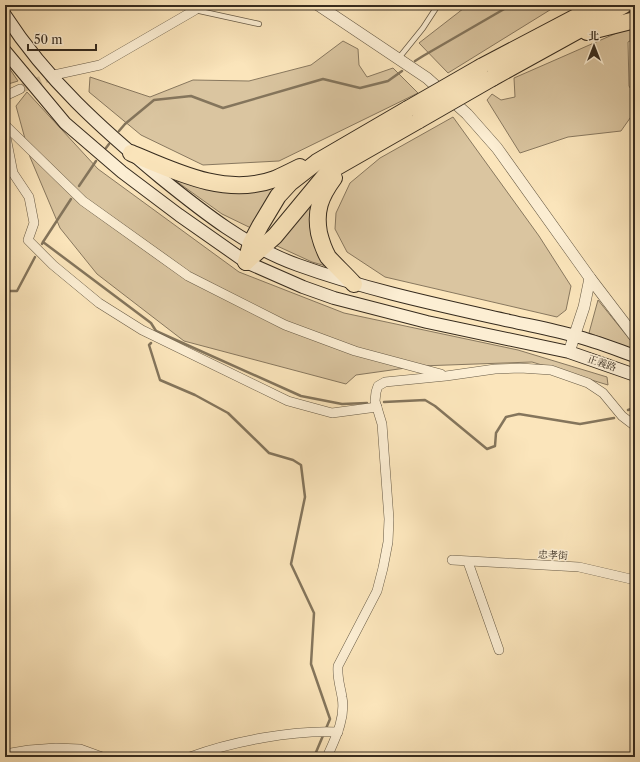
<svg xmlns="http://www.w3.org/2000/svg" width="640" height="762" viewBox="0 0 640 762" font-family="'Libre Caslon Text','Noto Serif TC',serif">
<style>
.green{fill:#dac5a0;stroke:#88785f}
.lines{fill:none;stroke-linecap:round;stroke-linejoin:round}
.stream{stroke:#84755c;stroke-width:2.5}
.minor-tunnel{stroke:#d4c09c;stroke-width:9;stroke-dasharray:9 4.5;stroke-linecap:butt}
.service-casing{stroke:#675a45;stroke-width:6}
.minor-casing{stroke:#675a45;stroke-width:10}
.tertiary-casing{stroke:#675a45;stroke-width:12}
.secondary-casing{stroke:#362b1e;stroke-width:14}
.motorway-casing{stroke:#362b1e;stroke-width:18}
.service{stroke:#fceed3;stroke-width:4.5}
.minor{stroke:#fceed3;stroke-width:9}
.tertiary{stroke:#fceed3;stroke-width:11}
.secondary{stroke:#fceed3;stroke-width:12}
.motorway{stroke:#fbe5bb;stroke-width:16}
.motorway-bridge-casing{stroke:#362b1e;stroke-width:18;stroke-linecap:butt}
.motorway-bridge{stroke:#fbe5bb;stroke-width:16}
.labels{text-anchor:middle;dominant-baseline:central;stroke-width:3;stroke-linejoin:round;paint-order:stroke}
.street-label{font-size:10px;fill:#362b1e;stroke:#fceed3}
</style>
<rect width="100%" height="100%" fill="#fbe5bb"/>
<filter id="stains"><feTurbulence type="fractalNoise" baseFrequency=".005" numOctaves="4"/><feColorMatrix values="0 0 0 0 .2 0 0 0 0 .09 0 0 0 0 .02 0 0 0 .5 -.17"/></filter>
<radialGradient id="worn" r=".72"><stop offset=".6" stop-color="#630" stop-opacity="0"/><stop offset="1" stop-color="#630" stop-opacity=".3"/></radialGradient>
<!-- green -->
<g class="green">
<path d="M 468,5 L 558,5 L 448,73 L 419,43 Z"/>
<path d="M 635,25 L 635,38 L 628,42 L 629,86 L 635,96 L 635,111 L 621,131 L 568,137 L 520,153 L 487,100 L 492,94 L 501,100 L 515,97 L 514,78 Z"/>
<path d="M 343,41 L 358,49 L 359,65 L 367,77 L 393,68 L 418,93 L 279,161 L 203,165 L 141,135 L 89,92 L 90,77 L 150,97 L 193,80 L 249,81 L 311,65 Z"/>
<path d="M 5,62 L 18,81 L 5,85 Z"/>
<path d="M 27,92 L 98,169 L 239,272 L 344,313 L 518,350 L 607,377 L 608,385 L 532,362 L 420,366 L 356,375 L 346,384 L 184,341 L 97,274 L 60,228 L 30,157 L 16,106 Z"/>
<path d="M 453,117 L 539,236 L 571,286 L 566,310 L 557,317 L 385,277 L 347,252 L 335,229 L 336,213 L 350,183 L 380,158 Z"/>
<path d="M 176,181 L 193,184 L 280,185 L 253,229 L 222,214 Z"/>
<path d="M 323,183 L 326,266 L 312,262 L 275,245 Z"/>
<path d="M 598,300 L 635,346 L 635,350 L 589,333 Z"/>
</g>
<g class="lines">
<!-- stream -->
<g class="stream">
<path d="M 415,61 L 423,56 L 511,5"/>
<path d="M 119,131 L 125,124 L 154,100 L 191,96 L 223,108 L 323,79 L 360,88 L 388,81 L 402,71"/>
<path d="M 106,148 L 109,144"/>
<path d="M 79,186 L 96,161"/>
<path d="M 43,242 L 71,199"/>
<path d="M 42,244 L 43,242 L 151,323 L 156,331"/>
<path d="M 5,291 L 17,291 L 35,257"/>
<path d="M 156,331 L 301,396 L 342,404 L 367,403"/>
<path d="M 151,343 L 149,345 L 160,380 L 195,395 L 228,413 L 269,453 L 293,460 L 301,465 L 305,497 L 291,564 L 314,613 L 311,664 L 330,719 L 314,757"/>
<path d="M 384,402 L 425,400 L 435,406 L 487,449 L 495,446 L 496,433 L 506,417 L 519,414 L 580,424 L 614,418"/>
<path d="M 628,410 L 631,409 L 635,410"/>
</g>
<!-- minor-tunnel -->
<path class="minor-tunnel" d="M 20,89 L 54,75"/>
<defs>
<g id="service">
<path d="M 195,10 L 259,24"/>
<path d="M 398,59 L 423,28 L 438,5"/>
</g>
<g id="minor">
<path d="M 54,75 L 100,65 L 195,10 L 199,5"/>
<path d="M 5,96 L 20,89"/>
<path d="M 5,125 L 83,201 L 188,276 L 285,325 L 355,351 L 441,374"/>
<path d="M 5,132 L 13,173 L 29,197 L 34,223 L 28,240 L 53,265 L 99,303 L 142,330 L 288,401 L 332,413 L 377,407"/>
<path d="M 452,560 L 579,567 L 635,580"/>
<path d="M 468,562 L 499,650"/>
<path d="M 5,754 L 29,750 L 56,748 L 80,749 L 102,757"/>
<path d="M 190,757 C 233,741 293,730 338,732"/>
<path d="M 327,757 C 335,739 346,718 342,697 C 340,685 337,678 338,666 L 377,591 L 383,568 L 388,542 L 389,519 L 382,424 L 375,401 L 376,392 L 378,386 L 385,382 L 446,376 L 495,369 L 520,368 L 551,370 L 588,383 L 603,393 L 622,416 L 635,426"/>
</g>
<g id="tertiary">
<path d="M 318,5 L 427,78 L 467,114 L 497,148 L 590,278 L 635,337"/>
<path d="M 569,352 L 584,307 L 590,278"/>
</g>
<g id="secondary">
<path d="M 5,15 C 47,80 102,129 161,178 C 203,212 247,247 298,265 C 367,290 439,305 510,321 C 532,326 554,330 575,336 C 595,341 615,349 635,356"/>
<path d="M 5,51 L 65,123 L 122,172 L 179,215 L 246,262 L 303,287 L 334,298 L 427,322 L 569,352 L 635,375"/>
</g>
<g id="motorway">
<path d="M 587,32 L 635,20"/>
<path d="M 481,67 L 599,5"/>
<path d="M 492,78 L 624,5"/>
<path d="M 131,153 C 176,172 226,197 275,179 C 284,175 292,171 300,167"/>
<path d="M 334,178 C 320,197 315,211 319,233 C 321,241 324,250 328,257 C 336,266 346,275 354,284"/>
<path d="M 246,262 L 251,243 L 260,226 L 278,196 L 290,183 L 317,162 L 408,109"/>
<path d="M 246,262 L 275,236 L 328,172 L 419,120"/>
</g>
</defs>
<!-- service casing -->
<use href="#service" class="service-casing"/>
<!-- minor casing -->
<use href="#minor" class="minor-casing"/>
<!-- tertiary casing -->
<use href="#tertiary" class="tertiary-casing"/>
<!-- secondary casing -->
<use href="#secondary" class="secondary-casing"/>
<!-- motorway casing -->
<use href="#motorway" class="motorway-casing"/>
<!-- service -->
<use href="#service" class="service"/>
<!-- minor -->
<use href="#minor" class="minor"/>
<!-- tertiary -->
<use href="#tertiary" class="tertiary"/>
<!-- secondary -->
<use href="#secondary" class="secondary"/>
<!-- motorway -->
<use href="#motorway" class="motorway"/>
<defs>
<g id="motorway-bridge">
<path d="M 408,109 L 481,67"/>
<path d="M 419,120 L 492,78"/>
</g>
</defs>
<!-- motorway-bridge casing -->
<use href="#motorway-bridge" class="motorway-bridge-casing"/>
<!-- motorway-bridge -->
<use href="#motorway-bridge" class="motorway-bridge"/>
</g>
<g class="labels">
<!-- street labels -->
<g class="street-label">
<text transform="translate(602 363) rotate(19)">正義路</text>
<text transform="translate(553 555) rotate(3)">忠孝街</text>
</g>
</g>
<!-- margin -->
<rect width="640" height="762" fill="none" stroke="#fbe5bb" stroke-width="20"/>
<rect x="6" y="6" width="628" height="750" fill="none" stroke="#362b1e" stroke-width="2"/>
<rect x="10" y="10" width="620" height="742" fill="none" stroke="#362b1e"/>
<!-- north arrow -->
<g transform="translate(594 46)" stroke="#fceed3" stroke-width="3" paint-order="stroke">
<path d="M0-3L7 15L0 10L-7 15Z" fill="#362b1e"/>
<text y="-6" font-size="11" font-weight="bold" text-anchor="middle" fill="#362b1e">北</text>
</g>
<!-- scale -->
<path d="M28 44v6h68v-6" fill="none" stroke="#362b1e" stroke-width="2"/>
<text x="34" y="44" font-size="12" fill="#362b1e" stroke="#fceed3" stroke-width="3" paint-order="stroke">50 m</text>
<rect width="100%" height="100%" filter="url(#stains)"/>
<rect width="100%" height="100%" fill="url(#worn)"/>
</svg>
